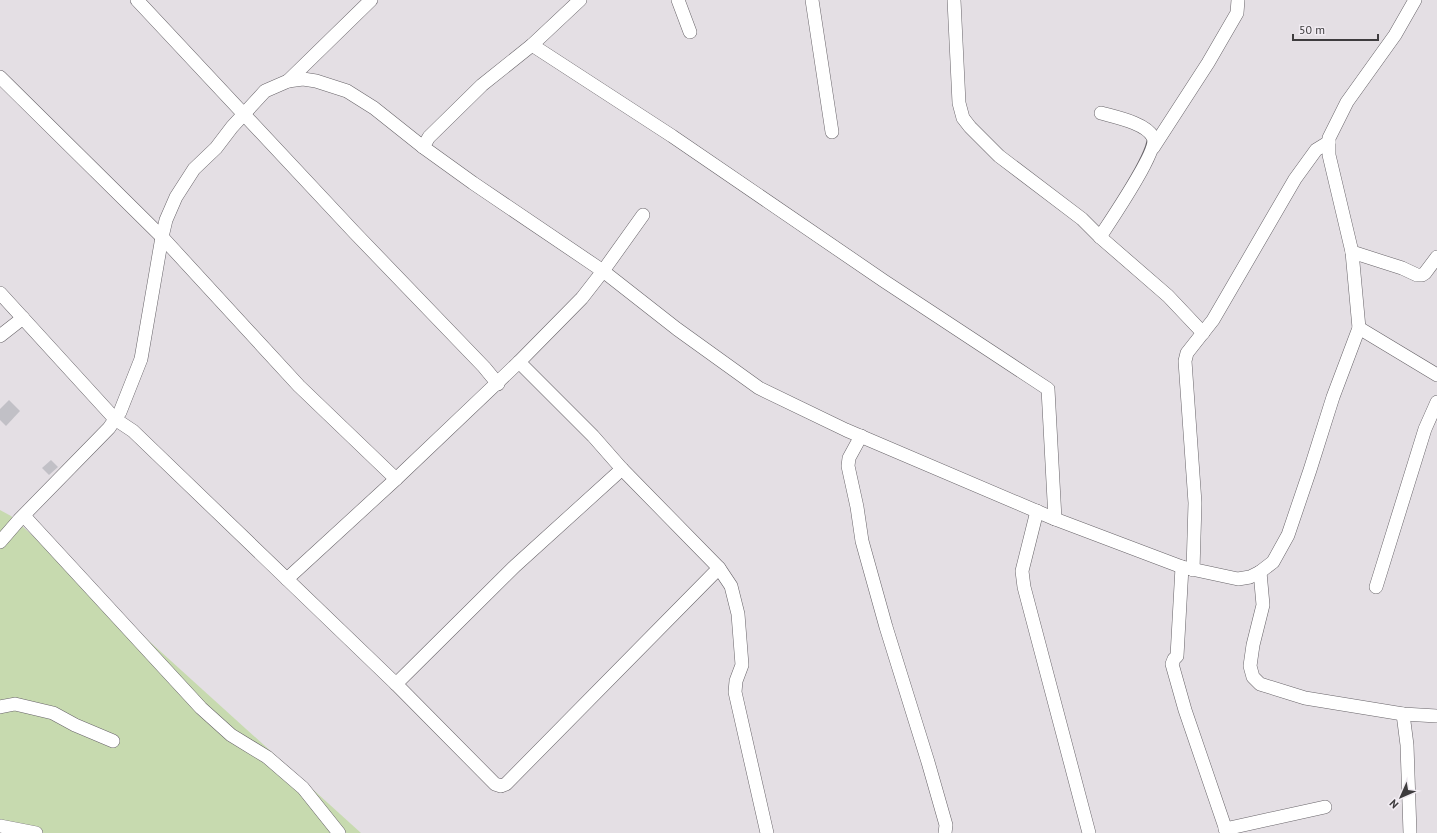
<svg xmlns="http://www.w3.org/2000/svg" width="1437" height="833" viewBox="0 0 1437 833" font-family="'PT Sans',sans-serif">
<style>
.green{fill:#c7daaf}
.building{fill:#c1c0c6}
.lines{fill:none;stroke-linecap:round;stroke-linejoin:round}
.minor-casing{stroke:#686469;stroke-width:14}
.minor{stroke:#fff;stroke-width:13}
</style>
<rect width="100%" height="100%" fill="#e4dfe4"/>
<!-- green -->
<path class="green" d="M 0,510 L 11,516 L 361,833 L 0,833 Z"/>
<!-- building -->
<g class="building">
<path d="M 9,400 L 20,411 L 6,426 L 0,420 L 0,409 Z"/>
<path d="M 51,460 L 58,467 L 49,475 L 42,468 Z"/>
</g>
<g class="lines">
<defs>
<g id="minor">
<path d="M 137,0 L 355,233 L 484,367 L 498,384"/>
<path d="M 678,0 L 690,32"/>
<path d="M 812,0 L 832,132"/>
<path d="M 954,0 L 959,103 L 963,118 L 970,127 L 999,156 L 1082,219 L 1100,237 L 1168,296 L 1203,333"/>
<path d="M 532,45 L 672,136 L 884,281 L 1048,389 L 1055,519"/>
<path d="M 0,77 L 162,237 L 299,386 L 396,479"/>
<path d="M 288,81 L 371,0"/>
<path d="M 423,147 L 429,137 L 482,85 L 532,45 L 580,0"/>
<path d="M 1153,148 L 1208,63 L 1237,13 L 1238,0"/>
<path d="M 1100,237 C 1109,223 1159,150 1153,137 C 1146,123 1115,117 1101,113"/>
<path d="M 1352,252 L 1402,268 L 1417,275 L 1422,275 L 1425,273 L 1437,257"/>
<path d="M 0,293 L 115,419 L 133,431 L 396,684 L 495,784 L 501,786 L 506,784 L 719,568 L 622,469 L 593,436 L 519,362"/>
<path d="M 1359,328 L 1437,375"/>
<path d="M 0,336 L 23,318"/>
<path d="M 861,436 L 849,458 L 848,466 L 857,507 L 862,541 L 886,627 L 928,762 L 946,825 L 945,833"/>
<path d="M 1037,511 L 1022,571 L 1024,587 L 1089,833"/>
<path d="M 24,516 L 201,708 L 231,735 L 267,757 L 303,788 L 339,833"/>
<path d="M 0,542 L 19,520 L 109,428 L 120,412 L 141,359 L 162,237 L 166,220 L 176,197 L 194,169 L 216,148 L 232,127 L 265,91 L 288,81 L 303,79 L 316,81 L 347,91 L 374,108 L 423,147 L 473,183 L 603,271 L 677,329 L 759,388 L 846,430 L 1055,519 L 1182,567 L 1238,579 L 1250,577 L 1260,572 L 1273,562 L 1288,535 L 1310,470 L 1333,397 L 1359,328 L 1352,252 L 1329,155 L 1329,138 L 1347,102 L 1395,35 L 1415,0"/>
<path d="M 1182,567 L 1177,656 L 1174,659 L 1172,664 L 1185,710 L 1227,833"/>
<path d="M 719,568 L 731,586 L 738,614 L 742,665 L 736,681 L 735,692 L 767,833"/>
<path d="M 1193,570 L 1195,503 L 1185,361 L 1187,353 L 1213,320 L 1295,179 L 1316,150 L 1329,142"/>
<path d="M 1260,572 L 1263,605 L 1253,645 L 1250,666 L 1253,677 L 1260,684 L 1305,698 L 1403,714 L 1437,716"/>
<path d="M 287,579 L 396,479 L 519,362 L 582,298 L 603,271 L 643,215"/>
<path d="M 1376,587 L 1425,429 L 1437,402"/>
<path d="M 396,684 L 515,566 L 622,469"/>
<path d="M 0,707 L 15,704 L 53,713 L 75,725 L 113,741"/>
<path d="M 1403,714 L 1407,745 L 1410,833"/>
<path d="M 0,826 L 36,833"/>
<path d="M 1225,829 L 1325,807"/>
</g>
</defs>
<!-- minor casing -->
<use href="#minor" class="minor-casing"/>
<!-- minor -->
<use href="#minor" class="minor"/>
</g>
<!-- north arrow -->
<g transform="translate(1401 797) rotate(225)" stroke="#f1ecf2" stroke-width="3" paint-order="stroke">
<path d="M0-3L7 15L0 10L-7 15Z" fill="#3e3c3e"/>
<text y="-6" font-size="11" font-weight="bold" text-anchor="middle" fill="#3e3c3e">N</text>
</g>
<!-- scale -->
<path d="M1293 34v6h85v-6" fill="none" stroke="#3e3c3e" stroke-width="2"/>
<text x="1299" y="34" font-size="12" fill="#3e3c3e" stroke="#f1ecf2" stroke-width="3" paint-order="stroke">50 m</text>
</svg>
